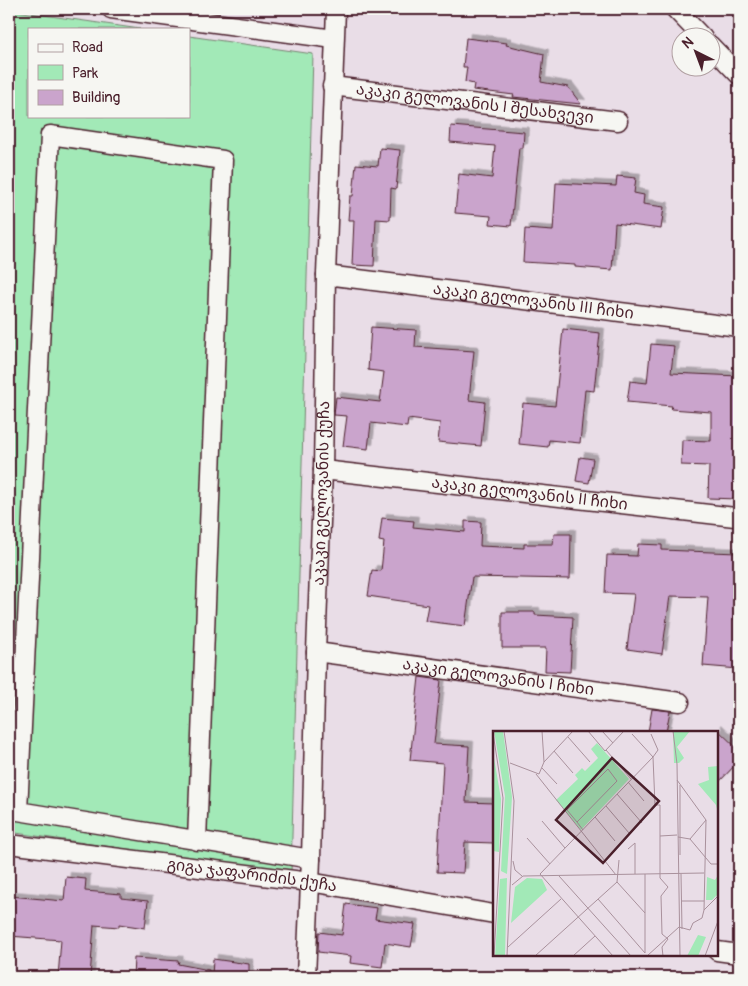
<svg xmlns="http://www.w3.org/2000/svg" width="748" height="986" viewBox="0 0 748 986" font-family="Pangolin,'Noto Sans Georgian',sans-serif">
<style>
.green{fill:#a2e9b7;stroke:#768471}
.building{fill:#caa4cc;stroke:#4a1f2b;filter:url(#shadow)}
.lines{fill:none;stroke-linecap:round;stroke-linejoin:round}
.minor-casing{stroke:#4a1f2b;stroke-width:21}
.minor{stroke:#f6f6f2;stroke-width:18}
.labels{text-anchor:middle;dominant-baseline:central;stroke-width:4;stroke-linejoin:round;paint-order:stroke}
.street-label{font-size:16px;fill:#4a1f2b;stroke:#f6f6f2}
.inset-road{fill:none;stroke:#a9919c;stroke-width:1}
.view{fill:#4a1f2b;fill-opacity:0.15;stroke:#4a1f2b;stroke-width:2.5}
.inset-edge{fill:none;stroke:#4a1f2b;stroke-width:2.5}
</style>
<defs>
<filter id="shadow"><feDropShadow dx="4.5" dy="-4.5" stdDeviation="0" flood-color="#0004"/></filter>
</defs>
<rect width="100%" height="100%" fill="#e9dde7"/>
<filter id="ink" filterUnits="userSpaceOnUse"><feTurbulence type="fractalNoise" baseFrequency=".02" numOctaves="2"/><feDisplacementMap in="SourceGraphic" scale="10" xChannelSelector="R" yChannelSelector="G"/><feConvolveMatrix kernelMatrix="1 2 1 2 8 2 1 2 1" color-interpolation-filters="sRGB"/></filter>
<g filter="url(#ink)">
<!-- green -->
<path class="green" d="M 9,10 L 140,29 L 29,29 L 29,116 L 189,116 L 189,36 L 313,54 L 291,873 L 9,832 Z"/>
<!-- building -->
<g class="building">
<path d="M 466,38 L 507,43 L 506,45 L 544,54 L 541,82 L 568,87 L 581,104 L 513,97 L 514,95 L 473,90 L 474,84 L 465,82 L 467,67 L 463,67 Z"/>
<path d="M 451,126 L 524,132 L 523,148 L 519,148 L 511,226 L 490,224 L 491,216 L 455,213 L 459,174 L 492,178 L 495,146 L 450,142 Z"/>
<path d="M 380,148 L 400,150 L 396,189 L 391,188 L 390,220 L 376,219 L 374,266 L 352,265 L 354,220 L 348,220 L 350,196 L 353,196 L 356,164 L 378,166 Z"/>
<path d="M 617,176 L 636,178 L 634,193 L 644,195 L 643,204 L 664,207 L 661,229 L 615,223 L 612,270 L 575,267 L 575,265 L 523,262 L 525,229 L 553,231 L 556,183 L 616,186 Z"/>
<path d="M 371,327 L 416,330 L 415,347 L 474,351 L 469,400 L 485,402 L 481,446 L 438,442 L 440,423 L 408,419 L 407,427 L 371,423 L 368,449 L 343,446 L 347,416 L 334,415 L 336,397 L 380,402 L 384,372 L 368,370 Z"/>
<path d="M 563,329 L 600,333 L 594,391 L 585,390 L 580,443 L 549,440 L 548,447 L 519,444 L 523,403 L 555,406 Z"/>
<path d="M 651,344 L 674,346 L 671,373 L 739,376 L 737,499 L 708,498 L 709,466 L 681,465 L 682,440 L 711,441 L 711,412 L 671,409 L 672,406 L 627,402 L 630,381 L 647,383 Z"/>
<path d="M 580,457 L 593,459 L 589,483 L 576,481 Z"/>
<path d="M 382,518 L 414,521 L 413,527 L 465,532 L 465,521 L 481,522 L 480,546 L 524,548 L 524,544 L 553,544 L 554,534 L 571,534 L 570,579 L 472,577 L 465,626 L 425,621 L 428,605 L 368,596 L 372,570 L 381,571 L 384,542 L 379,541 Z"/>
<path d="M 638,544 L 662,545 L 662,550 L 737,553 L 734,620 L 739,621 L 739,669 L 703,666 L 708,597 L 670,596 L 662,654 L 627,649 L 634,594 L 605,593 L 607,555 L 637,556 Z"/>
<path d="M 502,612 L 535,612 L 535,615 L 573,617 L 570,672 L 545,671 L 546,648 L 502,648 Z"/>
<path d="M 419,677 L 441,680 L 434,744 L 469,746 L 466,802 L 494,803 L 494,843 L 465,842 L 463,873 L 437,872 L 443,763 L 410,760 Z"/>
<path d="M 652,709 L 670,711 L 666,732 L 648,732 Z"/>
<path d="M 717,729 L 739,750 L 739,761 L 717,784 Z"/>
<path d="M 66,877 L 86,879 L 85,891 L 121,894 L 121,898 L 148,901 L 145,928 L 119,924 L 119,927 L 94,925 L 90,977 L 58,977 L 61,940 L 9,936 L 10,896 L 64,901 Z"/>
<path d="M 346,904 L 377,908 L 375,919 L 415,924 L 411,947 L 385,943 L 382,967 L 350,963 L 351,956 L 318,952 L 319,932 L 342,935 Z"/>
<path d="M 134,958 L 179,961 L 178,964 L 209,970 L 208,977 L 133,977 Z"/>
<path d="M 213,959 L 249,964 L 249,977 L 212,977 Z"/>
</g>
<g class="lines">
<defs>
<g id="minor">
<path d="M 111,9 L 334,39"/>
<path d="M 675,9 L 703,38"/>
<path d="M 710,45 L 739,75"/>
<path id="s1" d="M 332,86 L 618,121"/>
<path id="s2" d="M 326,275 L 739,327"/>
<path id="s3" d="M 323,470 L 735,517"/>
<path id="s4" d="M 316,652 L 680,702"/>
<path d="M 197,841 L 223,160 L 50,135 L 18,811 L 311,859"/>
<path id="s5" d="M 9,844 L 310,882 L 494,914"/>
<path d="M 717,951 L 739,954"/>
<path id="s6" d="M 306,977 L 311,859 L 316,652 L 323,470 L 326,275 L 336,9"/>
</g>
</defs>
<!-- minor casing -->
<use href="#minor" class="minor-casing"/>
<!-- minor -->
<use href="#minor" class="minor"/>
</g>
</g>
<g class="labels">
<!-- street labels -->
<g class="street-label">
<text stroke="none"><textPath href="#s1" startOffset="144">აკაკი გელოვანის I შესახვევი</textPath></text>
<text stroke="none"><textPath href="#s2" startOffset="209">აკაკი გელოვანის III ჩიხი</textPath></text>
<text stroke="none"><textPath href="#s6" startOffset="484">აკაკი გელოვანის ქუჩა</textPath></text>
<text stroke="none"><textPath href="#s3" startOffset="208">აკაკი გელოვანის II ჩიხი</textPath></text>
<text stroke="none"><textPath href="#s4" startOffset="184">აკაკი გელოვანის I ჩიხი</textPath></text>
<text stroke="none"><textPath href="#s5" startOffset="245">გიგა ჯაფარიძის ქუჩა</textPath></text>
</g>
</g>
<!-- overview -->
<g transform="translate(493 731)">
<rect width="225" height="225" fill="#e9dde7"/>
<path d="M 1,0 L 10,0 L 19,66 L 14,143 L 8,140 L 12,65 ZM 180,0 L 197,0 L 184,16 L 191,27 L 186,32 L 181,32 ZM 104,12 L 136,48 L 88,99 L 63,69 L 85,48 L 82,44 L 89,37 L 92,40 L 105,27 L 98,18 ZM 0,21 L 8,68 L 6,121 L 0,120 ZM 225,35 L 225,82 L 223,74 L 205,53 L 216,49 L 215,36 ZM 225,144 L 225,163 L 219,169 L 213,169 L 214,146 L 222,149 ZM 14,147 L 12,225 L 2,225 L 7,148 ZM 34,147 L 49,148 L 54,159 L 18,192 L 22,156 ZM 205,204 L 213,206 L 205,225 L 194,225 Z" fill="#a2e9b7"/>
<path class="inset-road" d="M 11,0 L 21,70 L 14,225M 49,0 L 51,31M 95,0 L 112,20 L 131,0M 109,0 L 120,12M 180,0 L 184,33 L 187,225M 0,2 L 10,67 L 1,225M 139,3 L 160,26 L 162,74 L 167,74 L 167,147 L 175,156 L 168,165 L 169,203 L 175,208 L 169,216 L 170,225M 75,6 L 97,31M 113,19 L 138,48M 61,20 L 80,42M 17,32 L 46,43 L 51,31 L 80,0M 49,37 L 64,53M 43,43 L 123,144M 135,51 L 151,70M 187,54 L 187,124M 124,63 L 149,92M 113,75 L 136,102M 102,86 L 122,110M 49,90 L 72,117M 84,91 L 124,50 L 115,38 L 74,79 L 84,91 L 90,99M 167,105 L 184,104M 185,106 L 197,108 L 218,133 L 225,133M 34,107 L 57,133M 197,108 L 213,89M 135,118 L 142,112 L 142,143M 20,130 L 22,139 L 29,145M 188,143 L 189,198M 66,145 L 138,225M 124,151 L 152,182M 19,154 L 30,145 L 211,142M 105,168 L 152,222M 189,170 L 211,170M 211,179 L 225,165M 15,216 L 68,168M 152,222 L 152,143M 42,225 L 124,151 L 126,129M 80,225 L 102,205M 120,225 L 47,143 L 160,26 L 165,19 L 158,3M 154,225 L 186,196 L 197,199 L 200,192 L 209,187 L 211,179 L 213,89 L 184,49M 212,225 L 225,190"/>
<path class="view" d="M 119,27 L 166,70 L 110,132 L 63,89 Z"/>
<rect width="225" height="225" class="inset-edge"/>
</g>
<!-- margin -->
<rect width="748" height="986" fill="none" stroke="#f6f6f2" stroke-width="30"/>
<rect x="15" y="15" width="718" height="956" fill="none" stroke="#4a1f2b" stroke-width="2" filter="url(#ink)"/>
<!-- legend -->
<rect x="28" y="28" width="162" height="90" fill="#f6f6f2" stroke="#b1a0a2"/>
<rect x="38" y="44" width="25" height="8" fill="#f6f6f2" stroke="#b1a0a2"/>
<text x="72" y="52" font-size="15" fill="#4a1f2b">Road</text>
<rect x="38" y="65" width="25" height="15" fill="#a2e9b7" stroke="#b1a0a2"/>
<text x="72" y="78" font-size="15" fill="#4a1f2b">Park</text>
<rect x="38" y="90" width="25" height="15" fill="#caa4cc" stroke="#b1a0a2"/>
<text x="72" y="102" font-size="15" fill="#4a1f2b">Building</text>
<!-- north arrow -->
<g transform="translate(696 52) rotate(318)"><circle r="24" fill="#f6f6f2" stroke="#b1a0a2"/>
<path d="M0-4L9 19L0 12L-9 19Z" fill="#4a1f2b"/>
<text y="-8" font-size="14" font-weight="bold" text-anchor="middle" fill="#4a1f2b">N</text>
</g>
</svg>
